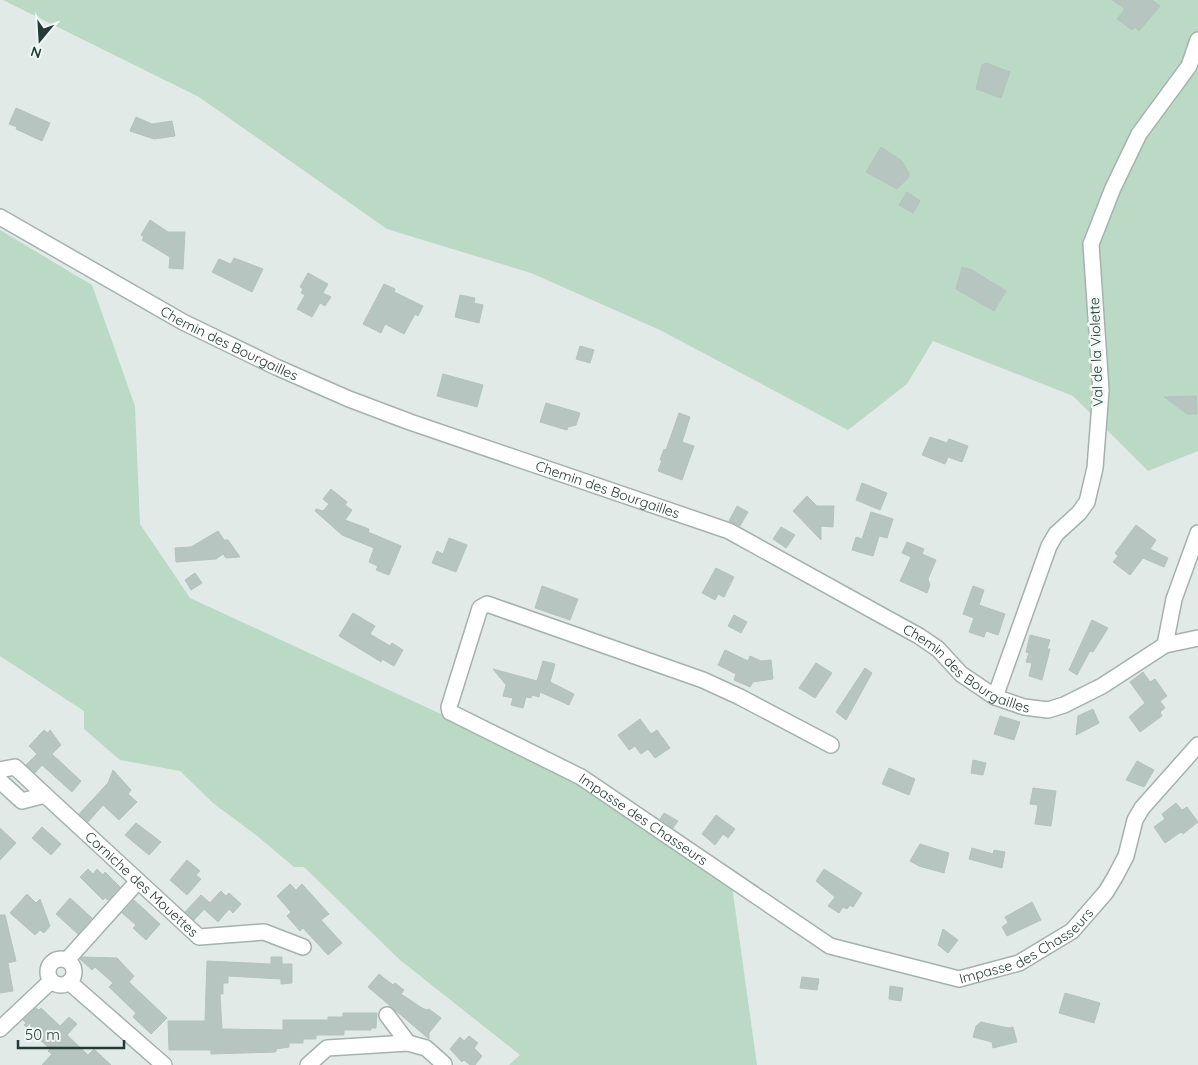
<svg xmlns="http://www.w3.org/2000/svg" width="1198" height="1065" viewBox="0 0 1198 1065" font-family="Quicksand,sans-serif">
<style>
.green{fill:#bbdac5}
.building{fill:#b6c5c0;stroke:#b4c3be}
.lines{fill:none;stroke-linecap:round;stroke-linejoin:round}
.minor-casing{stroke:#a4b2ae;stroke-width:18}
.minor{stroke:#fff;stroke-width:15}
.labels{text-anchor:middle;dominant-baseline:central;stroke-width:5;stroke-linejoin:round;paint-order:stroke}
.street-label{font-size:14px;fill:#233a35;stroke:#f1f7f4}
</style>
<rect width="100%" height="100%" fill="#e1eae7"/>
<!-- green -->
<g class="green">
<path d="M 3,0 L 1198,0 L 1198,451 L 1148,471 L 1073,396 L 933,341 L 907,384 L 848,430 L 660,330 L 531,273 L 387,229 L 199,97 Z"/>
<path d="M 0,230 L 92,285 L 135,406 L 140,524 L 190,598 L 540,760 L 731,879 L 757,1065 L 509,1065 L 520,1055 L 400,960 L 304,867 L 294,867 L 256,835 L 213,803 L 180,771 L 120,760 L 84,729 L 84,711 L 0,656 Z"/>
</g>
<!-- building -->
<g class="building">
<path d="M 1112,0 L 1152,0 L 1160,6 L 1139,31 L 1135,27 L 1132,30 L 1117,19 L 1125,9 Z"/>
<path d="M 986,63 L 1010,72 L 1001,98 L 976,89 L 982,65 Z"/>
<path d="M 16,108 L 50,123 L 42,141 L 16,129 L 17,127 L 9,124 Z"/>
<path d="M 136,117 L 152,124 L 172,121 L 175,136 L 154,139 L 130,131 Z"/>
<path d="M 881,147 L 902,161 L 909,173 L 909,177 L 897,189 L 866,172 Z"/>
<path d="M 907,192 L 920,201 L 913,213 L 899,205 Z"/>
<path d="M 150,220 L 168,232 L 185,232 L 183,269 L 169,268 L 170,257 L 142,240 L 144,237 L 141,235 Z"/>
<path d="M 234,258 L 263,269 L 252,292 L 212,272 L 219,259 L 231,264 Z"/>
<path d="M 962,267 L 972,270 L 1006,291 L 994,311 L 956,289 Z"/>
<path d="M 308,273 L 328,284 L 323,293 L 331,297 L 325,306 L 320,303 L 312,317 L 297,309 L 305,295 L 301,293 L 303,289 L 300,287 Z"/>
<path d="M 384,284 L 395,289 L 394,292 L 423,306 L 418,316 L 415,314 L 404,334 L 385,324 L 381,333 L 363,324 Z"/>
<path d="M 460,295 L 475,298 L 474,303 L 483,305 L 479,323 L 455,317 Z"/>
<path d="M 580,346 L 594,350 L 590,363 L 576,359 Z"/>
<path d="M 443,374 L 483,385 L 477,407 L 437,396 Z"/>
<path d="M 1196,396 L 1197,414 L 1187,414 L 1164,397 Z"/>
<path d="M 546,403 L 580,413 L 576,425 L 568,427 L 567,430 L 540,422 Z"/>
<path d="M 679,413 L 690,417 L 682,442 L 694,446 L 682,480 L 658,471 L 662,460 L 660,460 L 664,449 L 666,450 Z"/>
<path d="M 930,437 L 947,443 L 949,439 L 968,446 L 962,462 L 948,457 L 945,464 L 922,455 Z"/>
<path d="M 862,483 L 887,493 L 880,510 L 856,500 Z"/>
<path d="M 331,489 L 347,502 L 345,505 L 352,510 L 345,520 L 369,529 L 368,532 L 401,546 L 389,575 L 376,570 L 378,566 L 369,562 L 374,548 L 342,535 L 315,511 L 316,509 L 323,511 L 329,504 L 323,499 Z"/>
<path d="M 807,496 L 817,506 L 834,506 L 833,527 L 821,526 L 821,540 L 793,511 Z"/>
<path d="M 737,506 L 748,512 L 740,526 L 729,521 Z"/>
<path d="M 871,512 L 893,519 L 887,538 L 879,536 L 873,556 L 852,550 L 856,537 L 862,539 Z"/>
<path d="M 1136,525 L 1156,540 L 1150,549 L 1168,558 L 1164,567 L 1143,558 L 1130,575 L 1113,562 L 1118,556 L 1115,553 Z"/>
<path d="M 781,527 L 795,535 L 786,548 L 773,539 Z"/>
<path d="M 218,531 L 224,540 L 228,540 L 240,557 L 226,558 L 223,554 L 216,559 L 176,562 L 175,548 L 191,547 Z"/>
<path d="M 449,538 L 467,545 L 456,572 L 432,563 L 437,551 L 443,554 Z"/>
<path d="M 907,542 L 924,549 L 922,554 L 936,560 L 928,579 L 930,585 L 927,593 L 900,581 L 911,557 L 902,553 Z"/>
<path d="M 716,568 L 734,577 L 724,597 L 718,594 L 715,600 L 702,593 Z"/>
<path d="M 195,573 L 202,583 L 191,590 L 185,580 Z"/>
<path d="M 542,586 L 578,599 L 570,620 L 535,608 Z"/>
<path d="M 973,586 L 984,590 L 979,605 L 1005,614 L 998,635 L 986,631 L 984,637 L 969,632 L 974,618 L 963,614 Z"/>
<path d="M 353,613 L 375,626 L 370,634 L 390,646 L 392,643 L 403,650 L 394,666 L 382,659 L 381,662 L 339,636 Z"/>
<path d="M 734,615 L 747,622 L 741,633 L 728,626 Z"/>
<path d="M 1092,620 L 1108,628 L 1093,652 L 1090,651 L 1077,675 L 1069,670 Z"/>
<path d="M 1030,635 L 1050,640 L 1047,649 L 1050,649 L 1042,680 L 1029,676 L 1032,663 L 1026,662 L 1029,653 L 1026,652 Z"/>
<path d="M 725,650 L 748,661 L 750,656 L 761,661 L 771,660 L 773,679 L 753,682 L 750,687 L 734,680 L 736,674 L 718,665 Z"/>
<path d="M 543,661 L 555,664 L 550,682 L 574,694 L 569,705 L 540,692 L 539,697 L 532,695 L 531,698 L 526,697 L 523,708 L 511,705 L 513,698 L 503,696 L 506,685 L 493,669 L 537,681 Z"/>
<path d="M 816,663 L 832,673 L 815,698 L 799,688 Z"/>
<path d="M 865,668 L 872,673 L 846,720 L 836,712 Z"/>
<path d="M 1143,672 L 1150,682 L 1155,679 L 1167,696 L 1160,701 L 1165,708 L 1160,712 L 1162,716 L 1140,732 L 1129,717 L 1145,703 L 1130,682 Z"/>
<path d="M 1093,709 L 1099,723 L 1076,735 L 1078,716 Z"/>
<path d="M 1000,716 L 1020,722 L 1014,740 L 994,734 Z"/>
<path d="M 640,719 L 651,734 L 657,730 L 670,748 L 655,758 L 648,749 L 641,754 L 635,746 L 629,750 L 618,735 Z"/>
<path d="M 44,730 L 48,733 L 50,730 L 61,745 L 52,754 L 81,781 L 72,792 L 42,765 L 35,773 L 26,765 L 37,754 L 29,746 Z"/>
<path d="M 973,760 L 986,763 L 983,775 L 971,773 Z"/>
<path d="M 1137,761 L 1154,770 L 1144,787 L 1126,780 Z"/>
<path d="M 889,768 L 915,779 L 909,795 L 882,784 Z"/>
<path d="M 113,770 L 131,790 L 128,794 L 137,802 L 119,820 L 103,805 L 88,822 L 79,814 L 108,783 Z"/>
<path d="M 1033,788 L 1056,791 L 1051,826 L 1035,824 L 1038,805 L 1030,804 Z"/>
<path d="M 1176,803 L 1182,810 L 1187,807 L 1198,822 L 1183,834 L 1181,832 L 1165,843 L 1154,827 L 1165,819 L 1162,814 Z"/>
<path d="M 664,813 L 678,821 L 673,828 L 660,819 Z"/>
<path d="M 716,815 L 735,829 L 728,838 L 723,834 L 715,845 L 702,834 Z"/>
<path d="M 136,823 L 161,842 L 149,855 L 125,835 Z"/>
<path d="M 42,827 L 61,844 L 51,855 L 32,838 Z"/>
<path d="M 0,828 L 16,843 L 0,860 Z"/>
<path d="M 920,844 L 949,853 L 944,873 L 919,866 L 910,861 Z"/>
<path d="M 972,848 L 993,854 L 994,850 L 1005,852 L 1002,868 L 969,859 Z"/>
<path d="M 187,860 L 200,871 L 196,875 L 201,879 L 187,895 L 170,880 Z"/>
<path d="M 88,869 L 93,874 L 97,869 L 103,875 L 105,872 L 120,887 L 108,900 L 105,898 L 103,900 L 80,877 Z"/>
<path d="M 824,869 L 862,893 L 853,907 L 850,905 L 847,909 L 843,907 L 839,913 L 828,906 L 835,897 L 816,881 Z"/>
<path d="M 290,884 L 296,890 L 302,884 L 329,914 L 321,920 L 342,943 L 328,955 L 303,928 L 300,931 L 287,916 L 291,912 L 277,896 Z"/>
<path d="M 221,891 L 226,896 L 229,893 L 241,904 L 233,913 L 229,909 L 218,922 L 204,909 Z"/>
<path d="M 27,894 L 36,903 L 40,899 L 50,926 L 44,933 L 40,930 L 35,935 L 10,913 Z"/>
<path d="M 201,895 L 210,903 L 194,920 L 185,912 Z"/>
<path d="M 70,898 L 92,918 L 78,934 L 56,914 Z"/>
<path d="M 134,900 L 160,924 L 146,940 L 133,928 L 136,925 L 122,913 Z"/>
<path d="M 1032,902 L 1041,920 L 1007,936 L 1002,927 L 1008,923 L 1005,917 Z"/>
<path d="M 0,915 L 5,915 L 16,961 L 8,963 L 13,991 L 0,993 Z"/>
<path d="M 943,929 L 958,940 L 948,953 L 938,945 Z"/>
<path d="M 82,957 L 117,958 L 134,976 L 129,982 L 167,1018 L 151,1034 L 133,1017 L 136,1013 L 109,987 L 113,983 L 95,967 L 92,970 L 80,959 Z"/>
<path d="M 271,957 L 282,957 L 282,964 L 292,964 L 292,983 L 281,984 L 281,979 L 228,976 L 228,983 L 223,983 L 223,994 L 220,994 L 222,1029 L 283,1030 L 283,1020 L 328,1020 L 328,1017 L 343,1017 L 343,1013 L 377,1013 L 376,1028 L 371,1028 L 371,1030 L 344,1030 L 344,1035 L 316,1035 L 316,1039 L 303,1039 L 303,1043 L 289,1043 L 289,1047 L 276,1049 L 276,1052 L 211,1054 L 211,1050 L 169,1050 L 168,1021 L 205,1021 L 207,961 L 271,964 Z"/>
<path d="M 379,974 L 393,985 L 395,983 L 404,990 L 401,994 L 422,1008 L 427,1010 L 429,1009 L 441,1018 L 429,1033 L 429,1039 L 368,987 Z"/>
<path d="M 802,977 L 819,979 L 817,990 L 800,988 Z"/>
<path d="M 890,986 L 903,988 L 901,1001 L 889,999 Z"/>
<path d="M 1065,993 L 1100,1003 L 1094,1023 L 1059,1013 Z"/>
<path d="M 36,1008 L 39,1010 L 41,1008 L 60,1026 L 69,1017 L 77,1024 L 67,1035 L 88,1055 L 94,1049 L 111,1065 L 42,1065 L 52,1054 L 48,1051 L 50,1049 L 24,1025 L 26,1023 L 23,1020 Z"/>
<path d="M 981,1022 L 1008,1028 L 1013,1027 L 1017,1042 L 993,1048 L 992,1042 L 973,1037 L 976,1026 Z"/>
<path d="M 469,1036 L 478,1043 L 474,1048 L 482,1056 L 475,1065 L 470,1065 L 464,1060 L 462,1062 L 450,1049 L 460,1037 L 464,1041 Z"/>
</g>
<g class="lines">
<defs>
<g id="minor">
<path id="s1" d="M 0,217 L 183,322 L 276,367 L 349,399 L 410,422 L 729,531 L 919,636 L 938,649 L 961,674 L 995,697 L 1024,707 L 1048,710 L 1064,705 L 1102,686 L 1165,645 L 1198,638"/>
<path d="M 1165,645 L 1174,599 L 1198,533"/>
<path d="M 995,697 L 1049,546 L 1056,534 L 1079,513 L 1087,502 L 1095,468 L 1101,390 L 1091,244 L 1113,188 L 1139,134 L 1189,66 L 1198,40"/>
<path id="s2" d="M 831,745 L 740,697 L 703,680 L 487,604 L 480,608 L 449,707 L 450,712 L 581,777 L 830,946 L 959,979 L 1019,963 L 1072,931 L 1106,892 L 1115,877 L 1126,856 L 1135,820 L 1142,808 L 1198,745"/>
<path d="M 0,770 L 15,767 L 45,795"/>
<path id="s3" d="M 0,781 L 22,801 L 45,795 L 199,937 L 264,932 L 303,947"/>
<circle cx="61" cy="972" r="13"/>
<path d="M 67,960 L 138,881"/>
<path d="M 69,982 L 164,1065"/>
<path d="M 387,1015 L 408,1043"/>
<path d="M 0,1029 L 51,981"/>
<path d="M 308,1065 L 327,1048 L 408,1043 L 426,1048 L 444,1064"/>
</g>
</defs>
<!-- minor casing -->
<use href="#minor" class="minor-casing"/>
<!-- minor -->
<use href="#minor" class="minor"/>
</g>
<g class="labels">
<!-- street labels -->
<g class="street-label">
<text stroke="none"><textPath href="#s1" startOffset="262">Chemin des Bourgailles</textPath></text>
<text transform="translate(1096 352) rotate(-92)">Val de la Violette</text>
<text stroke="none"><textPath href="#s1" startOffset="668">Chemin des Bourgailles</textPath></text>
<text stroke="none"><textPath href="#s1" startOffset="1072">Chemin des Bourgailles</textPath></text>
<text stroke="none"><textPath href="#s2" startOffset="711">Impasse des Chasseurs</textPath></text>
<text stroke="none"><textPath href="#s3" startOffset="185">Corniche des Mouettes</textPath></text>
<text stroke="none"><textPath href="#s2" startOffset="1146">Impasse des Chasseurs</textPath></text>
</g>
</g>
<!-- north arrow -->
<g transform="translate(40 40) rotate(198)" stroke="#f1f7f4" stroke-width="4" paint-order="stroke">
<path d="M0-4L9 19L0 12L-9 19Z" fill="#233a35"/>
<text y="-8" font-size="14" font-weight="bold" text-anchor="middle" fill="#233a35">N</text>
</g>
<!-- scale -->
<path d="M18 1040v8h106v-8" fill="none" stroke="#233a35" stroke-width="2.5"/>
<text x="25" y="1040" font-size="15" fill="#233a35" stroke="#f1f7f4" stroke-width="4" paint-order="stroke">50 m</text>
</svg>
